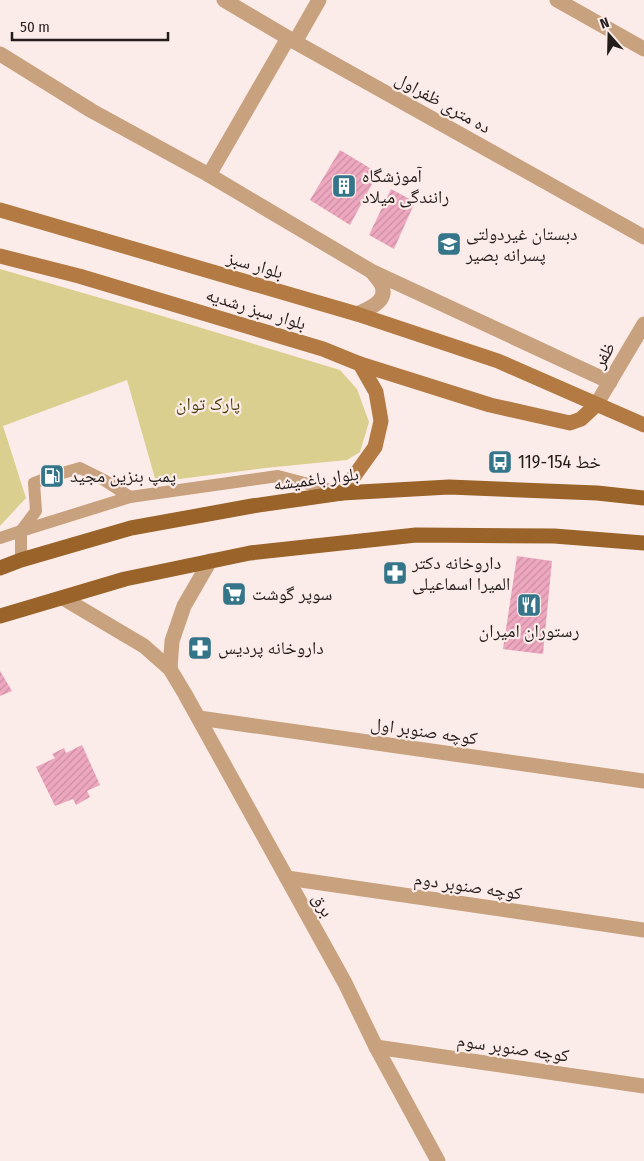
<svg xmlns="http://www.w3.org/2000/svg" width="644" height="1161" viewBox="0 0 644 1161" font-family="'Fira Sans Condensed','Noto Naskh Arabic',sans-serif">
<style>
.park{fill:#dbcf90}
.building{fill:url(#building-hatch)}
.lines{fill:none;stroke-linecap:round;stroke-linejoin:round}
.service{stroke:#c8a27f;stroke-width:12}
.minor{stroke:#c8a27f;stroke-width:15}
.tertiary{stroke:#c8a27f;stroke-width:15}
.secondary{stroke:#b37b43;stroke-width:15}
.primary{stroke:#996329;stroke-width:15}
.labels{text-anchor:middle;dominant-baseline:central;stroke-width:4.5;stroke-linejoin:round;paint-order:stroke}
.street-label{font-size:18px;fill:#221c1b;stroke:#fcece9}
.poi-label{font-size:18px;fill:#221c1b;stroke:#fcece9;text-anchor:start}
.park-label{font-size:18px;fill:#4c420d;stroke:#fcece9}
</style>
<defs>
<pattern id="building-hatch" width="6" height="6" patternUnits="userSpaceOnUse" patternTransform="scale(1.25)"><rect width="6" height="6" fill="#eda7bf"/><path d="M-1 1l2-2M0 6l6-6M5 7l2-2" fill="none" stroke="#cb8fa4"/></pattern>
</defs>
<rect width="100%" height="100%" fill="#fcece9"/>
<!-- park -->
<path class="park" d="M 0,269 L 149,312 L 340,370 L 357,389 L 369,422 L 360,452 L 347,460 L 265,468 L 156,482 L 127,380 L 3,426 L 26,498 L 0,526 Z"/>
<!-- building -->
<g class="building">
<path d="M 340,150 L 378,173 L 350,225 L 310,200 Z"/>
<path d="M 391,189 L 415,202 L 394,249 L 369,235 Z"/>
<path d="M 517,556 L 552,561 L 543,654 L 503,649 Z"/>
<path d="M 0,671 L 12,691 L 0,696 Z"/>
<path d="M 82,745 L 100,785 L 87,791 L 90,797 L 76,805 L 73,799 L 55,806 L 36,767 L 55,758 L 52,754 L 64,748 L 66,753 Z"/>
</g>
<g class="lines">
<!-- service -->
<g class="service">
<path d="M 0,538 L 21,531 L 130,497 L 278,476 L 339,492"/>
<path d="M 21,560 L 21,531 L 36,511 L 34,483 L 52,476 L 80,468 L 104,480 L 130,497"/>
</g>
<!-- minor -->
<g class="minor">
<path d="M 224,0 L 295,42 L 644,237"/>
<path d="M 557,0 L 644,49"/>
<path d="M 295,42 L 319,0"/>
<path d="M 0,54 L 92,111 L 209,175 L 371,271 L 610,382"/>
<path d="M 209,175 L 288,38"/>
<path d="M 357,314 C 368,309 388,302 382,286 C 380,281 375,276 372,272"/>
<path d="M 596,405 L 644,324"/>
<path d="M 199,718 L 644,781"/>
<path d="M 287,878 L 644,930"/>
<path d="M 376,1047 L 644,1086"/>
</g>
<!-- tertiary -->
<g class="tertiary">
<path d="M 63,598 L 144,646 L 170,669 L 185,694 L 345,983 L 376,1047 L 438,1161"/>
<path d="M 170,669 L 172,641 L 184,606 L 210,561"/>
</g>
<!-- secondary -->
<g class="secondary">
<path d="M 0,210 L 357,314 L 498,361 L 644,425"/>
<path d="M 0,256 L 79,276 L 323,349 L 360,364 L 376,392 L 381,421 L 375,447 L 342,493"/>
<path d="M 360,364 L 490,405 L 570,423 L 581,419 L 596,405"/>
</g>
<!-- primary -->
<g class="primary">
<path d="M 0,568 L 21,560 L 131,528 L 252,506 L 342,493 L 449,487 L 597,493 L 644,498"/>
<path d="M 0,616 L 125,579 L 250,553 L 416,535 L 554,536 L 644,543"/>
</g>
</g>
<!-- icons -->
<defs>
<symbol id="building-square" viewBox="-11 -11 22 22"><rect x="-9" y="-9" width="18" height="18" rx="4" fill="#357589" stroke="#fcece9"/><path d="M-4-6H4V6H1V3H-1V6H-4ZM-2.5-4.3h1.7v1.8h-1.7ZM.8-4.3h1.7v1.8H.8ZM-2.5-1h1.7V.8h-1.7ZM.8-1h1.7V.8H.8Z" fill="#fff"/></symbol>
<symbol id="school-square" viewBox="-11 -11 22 22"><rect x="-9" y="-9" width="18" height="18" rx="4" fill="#357589" stroke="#fcece9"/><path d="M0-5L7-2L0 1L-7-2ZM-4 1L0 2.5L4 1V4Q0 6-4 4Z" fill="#fff"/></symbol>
<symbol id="bus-square" viewBox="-11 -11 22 22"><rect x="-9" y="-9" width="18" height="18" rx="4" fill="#357589" stroke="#fcece9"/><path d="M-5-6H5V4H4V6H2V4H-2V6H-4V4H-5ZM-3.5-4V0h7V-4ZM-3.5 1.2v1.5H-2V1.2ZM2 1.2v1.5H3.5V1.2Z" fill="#fff"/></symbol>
<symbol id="fuel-square" viewBox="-11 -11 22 22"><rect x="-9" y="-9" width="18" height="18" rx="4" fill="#357589" stroke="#fcece9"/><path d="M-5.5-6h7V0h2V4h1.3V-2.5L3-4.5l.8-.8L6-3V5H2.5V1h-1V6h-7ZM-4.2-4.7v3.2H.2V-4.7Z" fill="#fff"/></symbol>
<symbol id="pharmacy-square" viewBox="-11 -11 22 22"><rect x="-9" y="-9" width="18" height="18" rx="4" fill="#357589" stroke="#fcece9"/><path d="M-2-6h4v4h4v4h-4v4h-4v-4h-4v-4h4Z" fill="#fff"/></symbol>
<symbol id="supermarket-square" viewBox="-11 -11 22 22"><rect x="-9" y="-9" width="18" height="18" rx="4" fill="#357589" stroke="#fcece9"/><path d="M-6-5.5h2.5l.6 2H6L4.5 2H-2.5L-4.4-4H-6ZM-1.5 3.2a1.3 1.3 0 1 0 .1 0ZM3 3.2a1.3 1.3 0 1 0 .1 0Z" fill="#fff"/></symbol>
<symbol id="restaurant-square" viewBox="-11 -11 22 22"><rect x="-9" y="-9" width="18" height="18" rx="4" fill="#357589" stroke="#fcece9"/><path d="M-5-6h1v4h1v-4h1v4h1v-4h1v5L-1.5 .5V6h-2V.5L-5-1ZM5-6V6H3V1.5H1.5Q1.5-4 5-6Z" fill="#fff"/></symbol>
</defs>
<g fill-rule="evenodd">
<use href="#building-square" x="330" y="172" width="28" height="28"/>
<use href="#school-square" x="435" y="230" width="28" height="28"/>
<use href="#bus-square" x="486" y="448" width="28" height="28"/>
<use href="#fuel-square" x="38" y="462" width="28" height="28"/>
<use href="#pharmacy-square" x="381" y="559" width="28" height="28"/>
<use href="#supermarket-square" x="220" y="580" width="28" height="28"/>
<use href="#restaurant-square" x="515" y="591" width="28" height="28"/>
<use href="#pharmacy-square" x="186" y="634" width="28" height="28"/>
</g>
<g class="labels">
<!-- street labels -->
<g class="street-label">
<text transform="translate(443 103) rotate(29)">ده متری ظفراول</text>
<text transform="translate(255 265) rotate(16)">بلوار سبز</text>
<text transform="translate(256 309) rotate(17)">بلوار سبز رشدیه</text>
<text transform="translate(604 355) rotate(-60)">ظفر</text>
<text transform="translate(316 479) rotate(-7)">بلوار باغمیشه</text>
<text transform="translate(424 731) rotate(8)">کوچه صنوبر اول</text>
<text transform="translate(468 886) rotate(8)">کوچه صنوبر دوم</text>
<text transform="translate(323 905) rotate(61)">برق</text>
<text transform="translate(513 1048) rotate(8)">کوچه صنوبر سوم</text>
</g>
<!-- poi labels -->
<g class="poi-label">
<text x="362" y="176">آموزشگاه<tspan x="362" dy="21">رانندگی میلاد</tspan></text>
<text x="466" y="234">دبستان غیردولتی<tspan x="466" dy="21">پسرانه بصیر</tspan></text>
<text x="518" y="462">خط 154-119</text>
<text x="70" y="476">پمپ بنزین مجید</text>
<text x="412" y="563">داروخانه دکتر<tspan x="412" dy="21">المیرا اسماعیلی</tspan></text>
<text x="252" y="594">سوپر گوشت</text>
<text x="529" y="631" text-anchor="middle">رستوران امیران</text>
<text x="218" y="648">داروخانه پردیس</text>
</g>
<!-- park labels -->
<g class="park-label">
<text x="208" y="404">پارک توان</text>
</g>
</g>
<!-- north arrow -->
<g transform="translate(609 35) rotate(340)" stroke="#fcece9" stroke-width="4" paint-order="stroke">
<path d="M0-4L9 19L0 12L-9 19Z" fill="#221c1b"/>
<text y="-8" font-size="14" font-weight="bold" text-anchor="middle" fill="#221c1b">N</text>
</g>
<!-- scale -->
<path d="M12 32v8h156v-8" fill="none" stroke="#221c1b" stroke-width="2.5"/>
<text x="20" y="32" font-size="15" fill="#221c1b" stroke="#fcece9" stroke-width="4" paint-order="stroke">50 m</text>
</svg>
